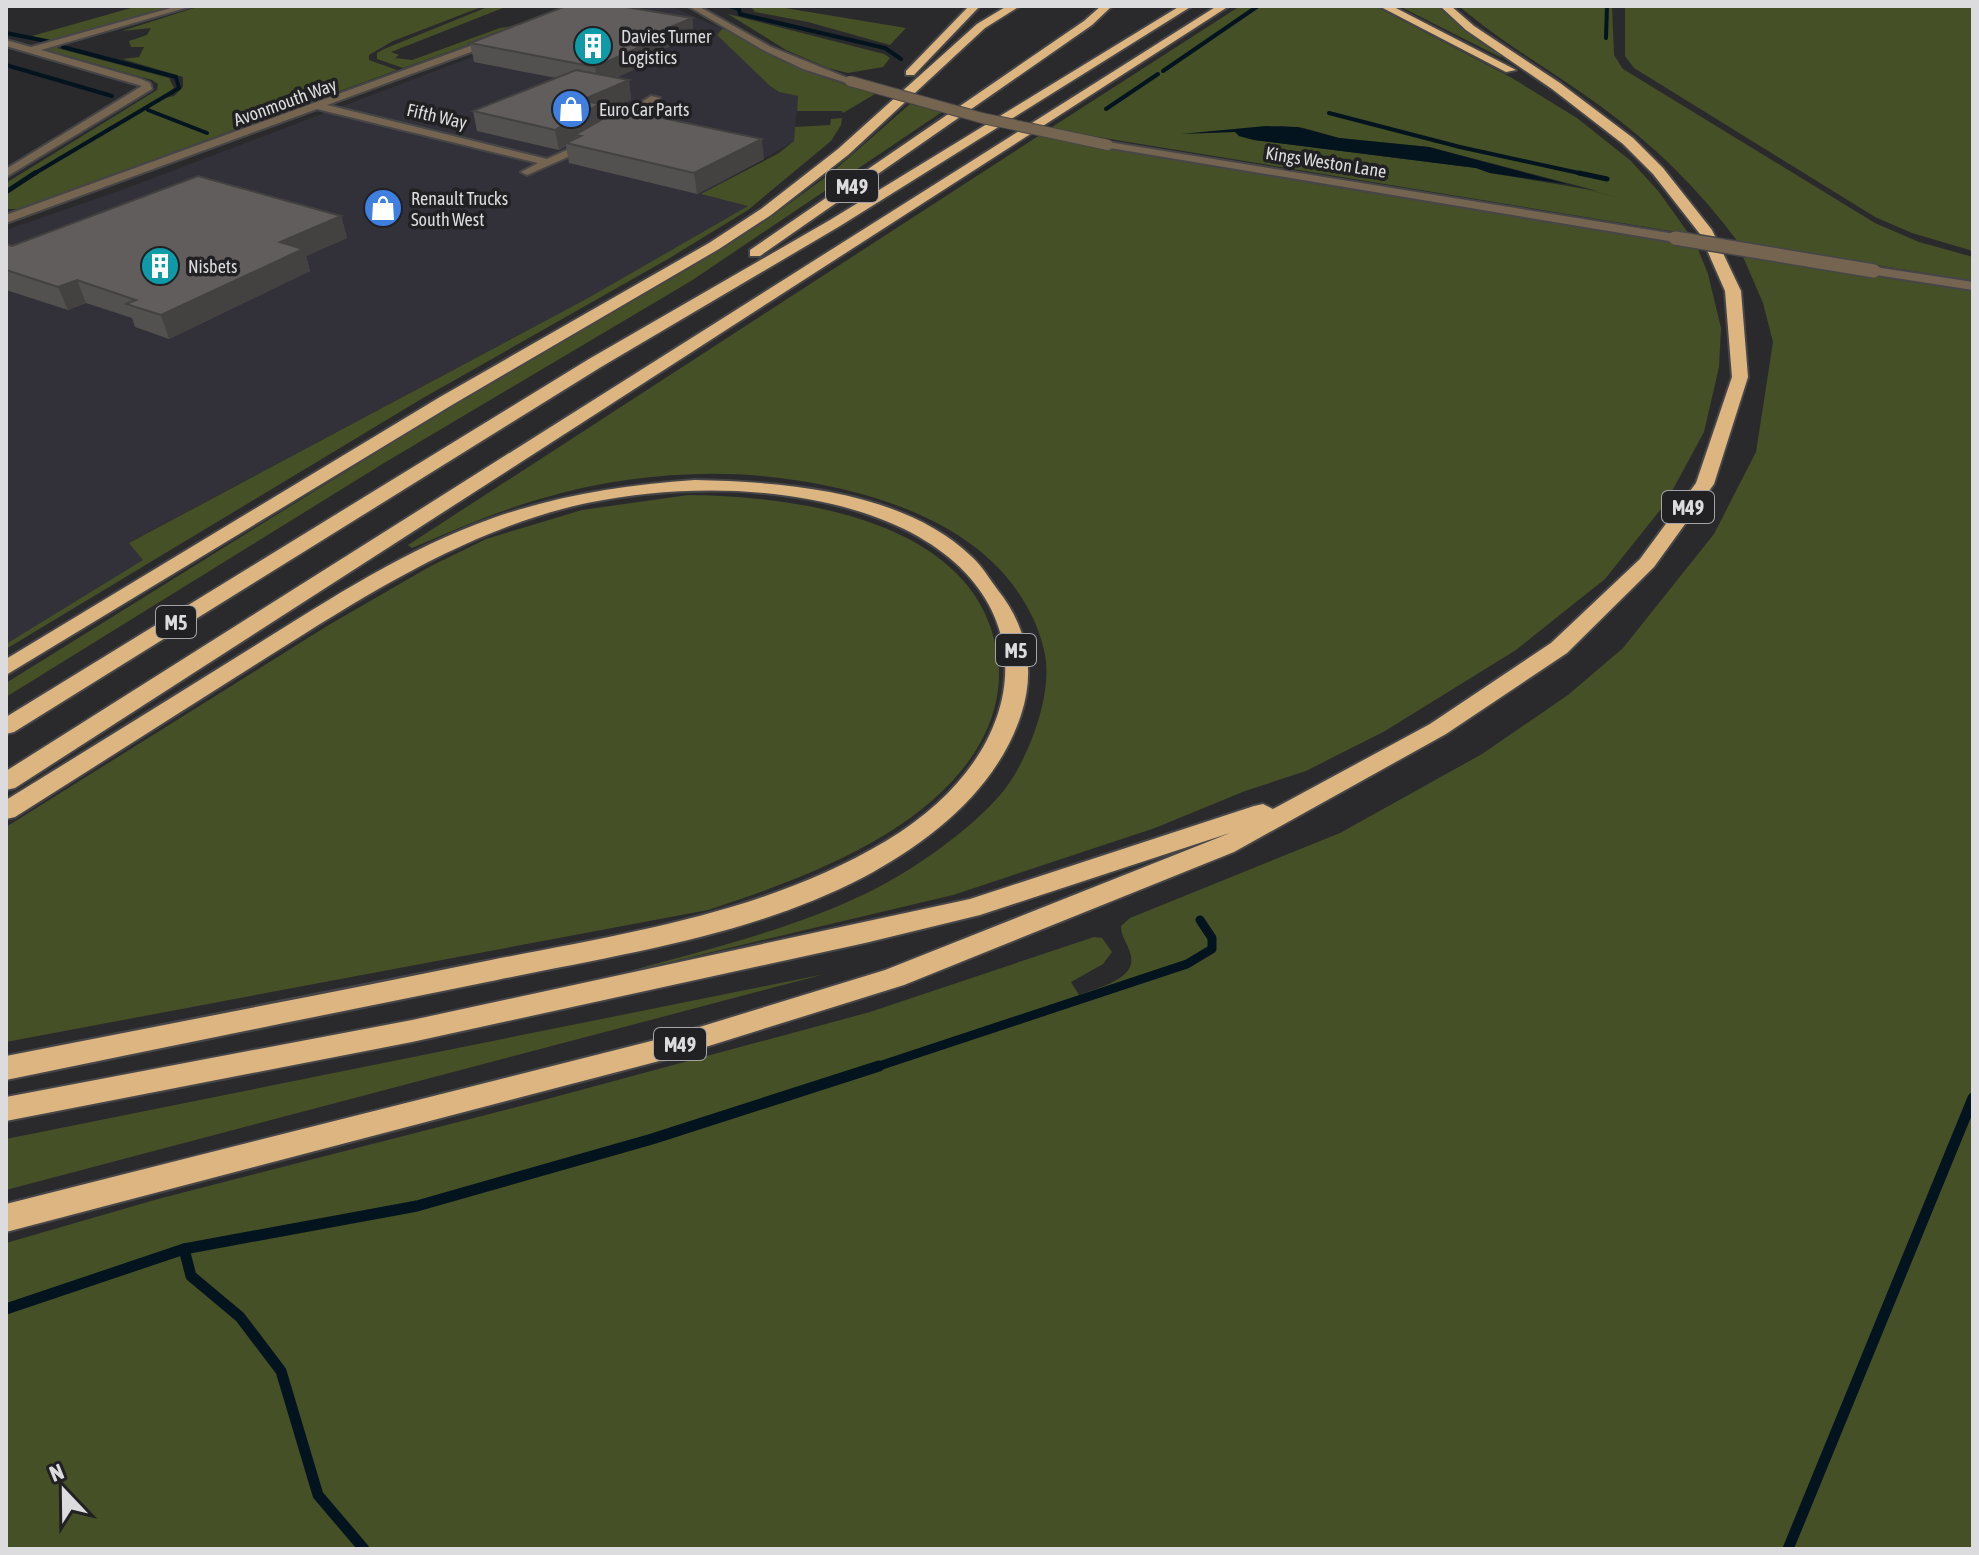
<svg xmlns="http://www.w3.org/2000/svg" width="1979" height="1555" viewBox="0 0 1979 1555" font-family="'Asap Condensed',sans-serif">
<style>
.built{fill:#323139}
.green{fill:#455026;fill-rule:evenodd}
.water{fill:#03141f}
.lines{fill:none;stroke-linecap:round;stroke-linejoin:round}
.stream-far3{stroke:#03141f;stroke-width:4}
.stream-far2{stroke:#03141f;stroke-width:5}
.stream-far1{stroke:#03141f;stroke-width:9}
.stream{stroke:#03141f;stroke-width:11}
.minor-casing{stroke:#464648;stroke-width:4}
.tertiary-casing{stroke:#464648;stroke-width:4}
.motorway-casing{stroke:#464648;stroke-width:4}
.minor{fill:#756550;fill-rule:evenodd}
.tertiary{fill:#756550;fill-rule:evenodd}
.motorway{fill:#ddb580;fill-rule:evenodd}
.tertiary-bridge-far1-casing{stroke:#464648;stroke-width:12;stroke-linecap:butt}
.tertiary-bridge-casing{stroke:#464648;stroke-width:16;stroke-linecap:butt}
.tertiary-bridge-far1{stroke:#756550;stroke-width:10}
.tertiary-bridge{stroke:#756550;stroke-width:13}
.wall{fill:#535050}
.shaded-wall{fill:#444141}
.building{fill:#615d5d;stroke:#444141;stroke-width:2}
.labels{text-anchor:middle;dominant-baseline:central;stroke-width:7;stroke-linejoin:round;paint-order:stroke}
.far-poi-label{font-size:18px;fill:#dcdcde;stroke:#212023;text-anchor:start}
.far-street-label{font-size:18px;fill:#dcdcde;stroke:#212023}
.shield{fill:#212023;stroke:#a4a4a6;stroke-width:2}
.shield-label{font-size:20px;font-weight:bold;fill:#dcdcde}
</style>
<rect width="100%" height="100%" fill="#2a2a2c"/>
<!-- built -->
<path class="built" d="M 614,6 L 670,6 L 722,29 L 718,36 L 770,86 L 779,92 L 798,96 L 794,141 L 703,194 L 750,205 L 588,298 L 130,542 L 144,560 L 6,644 L 6,230 L 130,187 L 598,9 Z"/>
<!-- green -->
<g class="green">
<path d="M 138,6 L 484,6 L 393,41 L 369,55 L 369,60 L 397,70 L 18,209 L 6,209 L 6,183 L 157,90 L 158,84 L 152,80 L 43,49 L 64,45 L 57,48 L 169,78 L 174,88 L 160,99 L 174,96 L 183,87 L 183,77 L 123,59 L 139,57 L 144,47 L 131,47 L 129,41 L 147,35 L 151,28 L 122,31 L 194,8 L 168,8 L 56,42 L 32,36 Z"/>
<path d="M 490,6 L 508,6 L 391,52 L 399,55 L 395,58 L 412,60 L 500,28 L 525,24 L 403,68 L 377,59 L 377,53 L 384,49 Z"/>
<path d="M 750,6 L 773,6 L 906,28 L 890,45 L 808,22 L 755,12 Z"/>
<path d="M 1240,6 L 1375,6 L 1512,78 L 1577,118 L 1631,161 L 1659,192 L 1689,234 L 1049,129 ZM 1281,126 L 1304,128 L 1339,138 L 1429,147 L 1598,191 L 1490,173 L 1476,168 L 1254,140 L 1239,136 L 1236,131 Z"/>
<path d="M 1399,6 L 1437,6 L 1502,57 L 1500,57 Z"/>
<path d="M 1459,6 L 1612,6 L 1614,55 L 1623,69 L 1875,223 L 1919,242 L 1973,257 L 1973,281 L 1738,242 C 1699,189 1653,144 1599,105 C 1553,71 1503,44 1459,6 Z"/>
<path d="M 1625,6 L 1973,6 L 1973,251 L 1912,233 L 1875,217 L 1634,68 L 1625,56 Z"/>
<path d="M 728,14 L 884,54 L 890,58 L 883,67 L 848,73 L 828,68 L 786,50 Z"/>
<path d="M 722,29 L 728,29 C 771,61 824,79 875,94 L 843,113 L 842,111 L 797,111 L 798,96 L 779,92 L 770,86 L 717,35 Z"/>
<path d="M 910,104 L 942,112 L 691,281 L 384,463 L 6,697 L 6,683 L 453,405 L 761,224 L 830,174 Z"/>
<path d="M 842,118 L 841,125 L 831,141 L 748,210 L 668,259 L 423,398 L 6,649 L 6,644 L 143,560 L 129,543 L 588,298 L 748,206 L 701,194 L 779,153 L 794,141 L 795,127 L 830,125 L 831,119 Z"/>
<path d="M 1040,135 L 1339,188 L 1696,244 L 1708,274 L 1721,328 L 1719,367 L 1704,432 L 1665,504 L 1605,579 L 1516,650 L 1385,731 L 1306,771 L 1245,791 L 1155,828 L 953,895 L 615,975 C 700,951 789,931 869,892 C 912,871 969,831 1000,795 C 1027,764 1053,696 1045,655 C 1040,626 1024,597 1004,574 C 950,513 858,488 780,478 C 705,468 619,476 547,497 C 500,510 457,529 412,548 L 408,545 Z"/>
<path d="M 1741,252 L 1973,290 L 1973,1549 L 6,1549 L 6,1243 L 158,1199 L 540,1101 L 870,1012 L 1094,937 L 1102,938 L 1112,952 L 1103,964 L 1071,982 L 1079,995 C 1096,988 1136,980 1131,956 C 1129,945 1121,938 1121,926 L 1130,918 L 1340,833 L 1482,754 L 1568,695 L 1623,648 L 1714,534 L 1756,452 L 1773,342 L 1763,303 Z"/>
<path d="M 688,495 C 795,496 971,519 996,647 C 1006,692 990,736 961,771 C 902,843 793,882 708,910 L 6,1042 L 6,827 L 327,626 L 429,567 L 486,539 L 582,510 Z"/>
<path d="M 825,974 L 6,1190 L 6,1139 Z"/>
</g>
<!-- water -->
<path class="water" d="M 1266,126 L 1298,127 L 1339,138 L 1429,147 L 1623,199 L 1566,184 L 1490,173 L 1476,168 L 1254,140 L 1239,136 L 1235,132 L 1181,134 Z"/>
<g class="lines">
<!-- stream-far3 -->
<g class="stream-far3">
<path d="M 730,6 L 739,9 L 740,14 L 885,48 L 901,59"/>
<path d="M 6,33 L 51,42"/>
<path d="M 1606,38 L 1607,6"/>
<path d="M 6,65 L 112,96"/>
<path d="M 1163,71 L 1258,6"/>
<path d="M 1106,109 L 1158,74"/>
<path d="M 148,110 L 207,133"/>
<path d="M 1329,113 L 1460,147 L 1588,175"/>
<path d="M 32,175 L 179,88 L 176,77 L 63,47"/>
</g>
<!-- stream-far2 -->
<g class="stream-far2">
<path d="M 1579,173 L 1607,179"/>
<path d="M 6,192 L 35,173"/>
</g>
<!-- stream-far1 -->
<path class="stream-far1" d="M 873,1068 L 1187,964 L 1212,949 L 1212,938 L 1200,920"/>
<!-- stream -->
<g class="stream">
<path d="M 6,1309 L 184,1249"/>
<path d="M 364,1549 L 318,1495 L 281,1371 L 240,1317 L 191,1276 L 184,1249 L 417,1206 L 652,1139 L 879,1066"/>
<path d="M 1788,1549 L 1973,1098"/>
</g>
<defs>
<g id="minor">
<path d="M 178,6 L 192,6 L 41,50 L 141,79 L 150,83 L 152,89 L 6,177 L 6,169 L 142,86 L 6,46 L 6,40 L 31,47 Z"/>
<path d="M 495,37 L 498,42 L 327,105 L 547,159 L 569,149 L 651,96 L 660,98 L 577,153 L 527,175 L 521,172 L 538,163 L 317,109 L 6,223 L 6,215 Z"/>
</g>
<g id="tertiary">
<path d="M 688,6 L 698,6 L 771,47 L 855,81 L 850,84 L 803,69 L 765,51 Z"/>
<path d="M 1108,142 L 1675,234 L 1681,238 L 1675,242 L 1104,147 L 1104,143 Z"/>
<path d="M 1874,267 L 1973,282 L 1973,290 L 1870,274 L 1870,268 Z"/>
</g>
<g id="motorway">
<path d="M 969,6 L 980,6 L 914,75 L 906,75 L 906,71 Z"/>
<path d="M 1007,6 L 1020,6 L 985,28 L 848,155 L 771,215 L 719,249 L 452,405 L 6,675 L 6,659 L 440,397 L 709,243 L 761,209 L 838,149 L 977,24 Z"/>
<path d="M 1101,6 L 1112,6 L 1092,25 L 760,256 L 750,256 L 750,250 L 1084,21 Z"/>
<path d="M 1180,6 L 1192,6 L 840,226 L 601,367 L 14,732 L 6,734 L 6,717 L 589,359 L 830,220 Z"/>
<path d="M 1217,6 L 1229,6 L 15,788 L 6,790 L 6,771 Z"/>
<path d="M 1379,6 L 1392,6 L 1516,70 L 1506,72 Z"/>
<path d="M 1440,6 L 1451,6 L 1474,26 L 1560,83 L 1633,138 L 1663,168 L 1712,230 L 1741,291 L 1748,377 L 1714,484 L 1654,567 L 1567,653 L 1446,734 L 1234,852 L 904,985 L 667,1059 L 6,1232 L 6,1204 L 667,1037 L 885,970 L 1230,833 L 980,915 L 865,943 L 412,1042 L 6,1121 L 6,1097 L 412,1020 L 970,899 L 1254,806 L 1263,804 L 1273,809 L 1430,724 L 1551,643 L 1640,559 L 1696,483 L 1732,377 L 1725,291 L 1700,234 L 1653,174 L 1623,144 L 1552,89 L 1466,30 Z"/>
<path d="M 695,480 C 785,482 904,491 972,557 C 982,566 989,578 997,589 C 1027,626 1036,670 1021,715 C 996,790 931,841 864,877 C 751,936 621,954 497,980 C 334,1013 170,1046 6,1080 L 6,1056 C 168,1024 330,993 491,960 C 627,933 765,913 886,841 C 1047,745 1051,572 861,512 C 775,485 675,485 587,503 C 466,529 361,598 258,663 C 177,714 96,766 15,817 L 6,819 L 6,800 C 87,750 168,700 248,650 C 327,601 405,549 493,518 C 559,495 625,485 695,480 Z"/>
</g>
</defs>
<!-- minor casing -->
<use href="#minor" class="minor-casing"/>
<!-- tertiary casing -->
<use href="#tertiary" class="tertiary-casing"/>
<!-- motorway casing -->
<use href="#motorway" class="motorway-casing"/>
<!-- minor -->
<use href="#minor" class="minor"/>
<!-- tertiary -->
<use href="#tertiary" class="tertiary"/>
<!-- motorway -->
<use href="#motorway" class="motorway"/>
<defs>
<path id="tertiary-bridge-far1" d="M 850,81 L 982,118 L 1108,145"/>
<path id="tertiary-bridge" d="M 1675,238 L 1874,271"/>
</defs>
<!-- tertiary-bridge-far1 casing -->
<use href="#tertiary-bridge-far1" class="tertiary-bridge-far1-casing"/>
<!-- tertiary-bridge casing -->
<use href="#tertiary-bridge" class="tertiary-bridge-casing"/>
<!-- tertiary-bridge-far1 -->
<use href="#tertiary-bridge-far1" class="tertiary-bridge-far1"/>
<!-- tertiary-bridge -->
<use href="#tertiary-bridge" class="tertiary-bridge"/>
</g>
<!-- wall -->
<g class="wall">
<path d="M 692,18 L 694,36 L 659,51 L 660,58 L 615,78 L 629,80 L 631,100 L 601,113 L 602,119 L 764,159 L 697,194 L 569,163 L 566,146 L 559,150 L 477,131 L 473,111 L 556,78 L 474,62 L 470,43 Z"/>
<path d="M 341,216 L 347,238 L 306,256 L 310,271 L 169,339 L 135,327 L 132,318 L 86,303 L 68,310 L 6,290 L 6,244 L 12,246 Z"/>
</g>
<!-- shaded-wall -->
<g class="shaded-wall">
<path d="M 692,18 L 694,36 L 659,51 L 660,58 L 598,86 L 595,67 L 647,37 Z"/>
<path d="M 629,80 L 631,100 L 601,113 L 602,124 L 575,135 L 576,140 L 566,143 L 566,146 L 559,150 L 555,130 L 582,100 Z"/>
<path d="M 762,139 L 764,159 L 697,194 L 694,173 Z"/>
<path d="M 341,216 L 347,238 L 306,256 L 310,271 L 169,339 L 161,315 L 280,242 Z"/>
<path d="M 77,280 L 86,303 L 68,310 L 58,287 Z"/>
</g>
<!-- building -->
<g class="building">
<path d="M 566,6 L 620,6 L 692,18 L 647,37 L 658,39 L 595,67 L 470,43 Z"/>
<path d="M 576,70 L 629,80 L 582,100 L 599,104 L 555,130 L 473,111 Z"/>
<path d="M 620,109 L 762,139 L 694,173 L 566,143 L 581,136 L 575,135 Z"/>
<path d="M 198,176 L 341,216 L 280,242 L 303,249 L 161,315 L 126,304 L 136,300 L 77,280 L 58,287 L 6,270 L 6,244 L 12,246 Z"/>
</g>
<!-- icons -->
<defs>
<symbol id="building-disc" viewBox="-11 -11 22 22"><circle r="9.5" fill="#0f9aa8" stroke="#212023"/><path d="M-4-6H4V6H1V3H-1V6H-4ZM-2.5-4.3h1.7v1.8h-1.7ZM.8-4.3h1.7v1.8H.8ZM-2.5-1h1.7V.8h-1.7ZM.8-1h1.7V.8H.8Z" fill="#fff"/></symbol>
<symbol id="shop-disc" viewBox="-11 -11 22 22"><circle r="9.5" fill="#3f7fe0" stroke="#212023"/><path d="M-5-2.5h2.3a2.7 3.5 0 0 1 5.4 0H5L5.5 6h-11ZM-1.5-2.5h3a1.5 2.3 0 0 0-3 0Z" fill="#fff"/></symbol>
</defs>
<g fill-rule="evenodd">
<use href="#building-disc" x="571" y="24" width="44" height="44"/>
<use href="#shop-disc" x="549" y="87" width="44" height="44"/>
<use href="#shop-disc" x="361" y="186" width="44" height="44"/>
<use href="#building-disc" x="138" y="244" width="44" height="44"/>
</g>
<g class="labels">
<!-- far-poi labels -->
<g class="far-poi-label">
<text x="621" y="36">Davies Turner<tspan x="621" dy="21">Logistics</tspan></text>
<text x="599" y="109">Euro Car Parts</text>
<text x="411" y="198">Renault Trucks<tspan x="411" dy="21">South West</tspan></text>
<text x="188" y="266">Nisbets</text>
</g>
<!-- far-street labels -->
<g class="far-street-label">
<text transform="translate(285 102) rotate(-20)">Avonmouth Way</text>
<text transform="translate(437 116) rotate(13)">Fifth Way</text>
<text transform="translate(1326 162) rotate(9)">Kings Weston Lane</text>
</g>
<!-- shield labels -->
<g class="shield">
<rect x="826" y="170" width="52" height="32" rx="6"/>
<rect x="1662" y="491" width="52" height="32" rx="6"/>
<rect x="156" y="606" width="40" height="32" rx="6"/>
<rect x="996" y="634" width="40" height="32" rx="6"/>
<rect x="654" y="1028" width="52" height="32" rx="6"/>
</g>
<g class="shield-label">
<text x="852" y="186">M49</text>
<text x="1688" y="507">M49</text>
<text x="176" y="622">M5</text>
<text x="1016" y="650">M5</text>
<text x="680" y="1044">M49</text>
</g>
</g>
<!-- border -->
<rect width="1979" height="1555" fill="none" stroke="#dcdcde" stroke-width="16"/>
<!-- north arrow -->
<g transform="translate(64 1491) rotate(338)" stroke="#212023" stroke-width="6" paint-order="stroke">
<path d="M0-6L14 30L0 20L-14 30Z" fill="#dcdcde"/>
<text y="-12" font-size="22" font-weight="bold" text-anchor="middle" fill="#dcdcde">N</text>
</g>
</svg>
